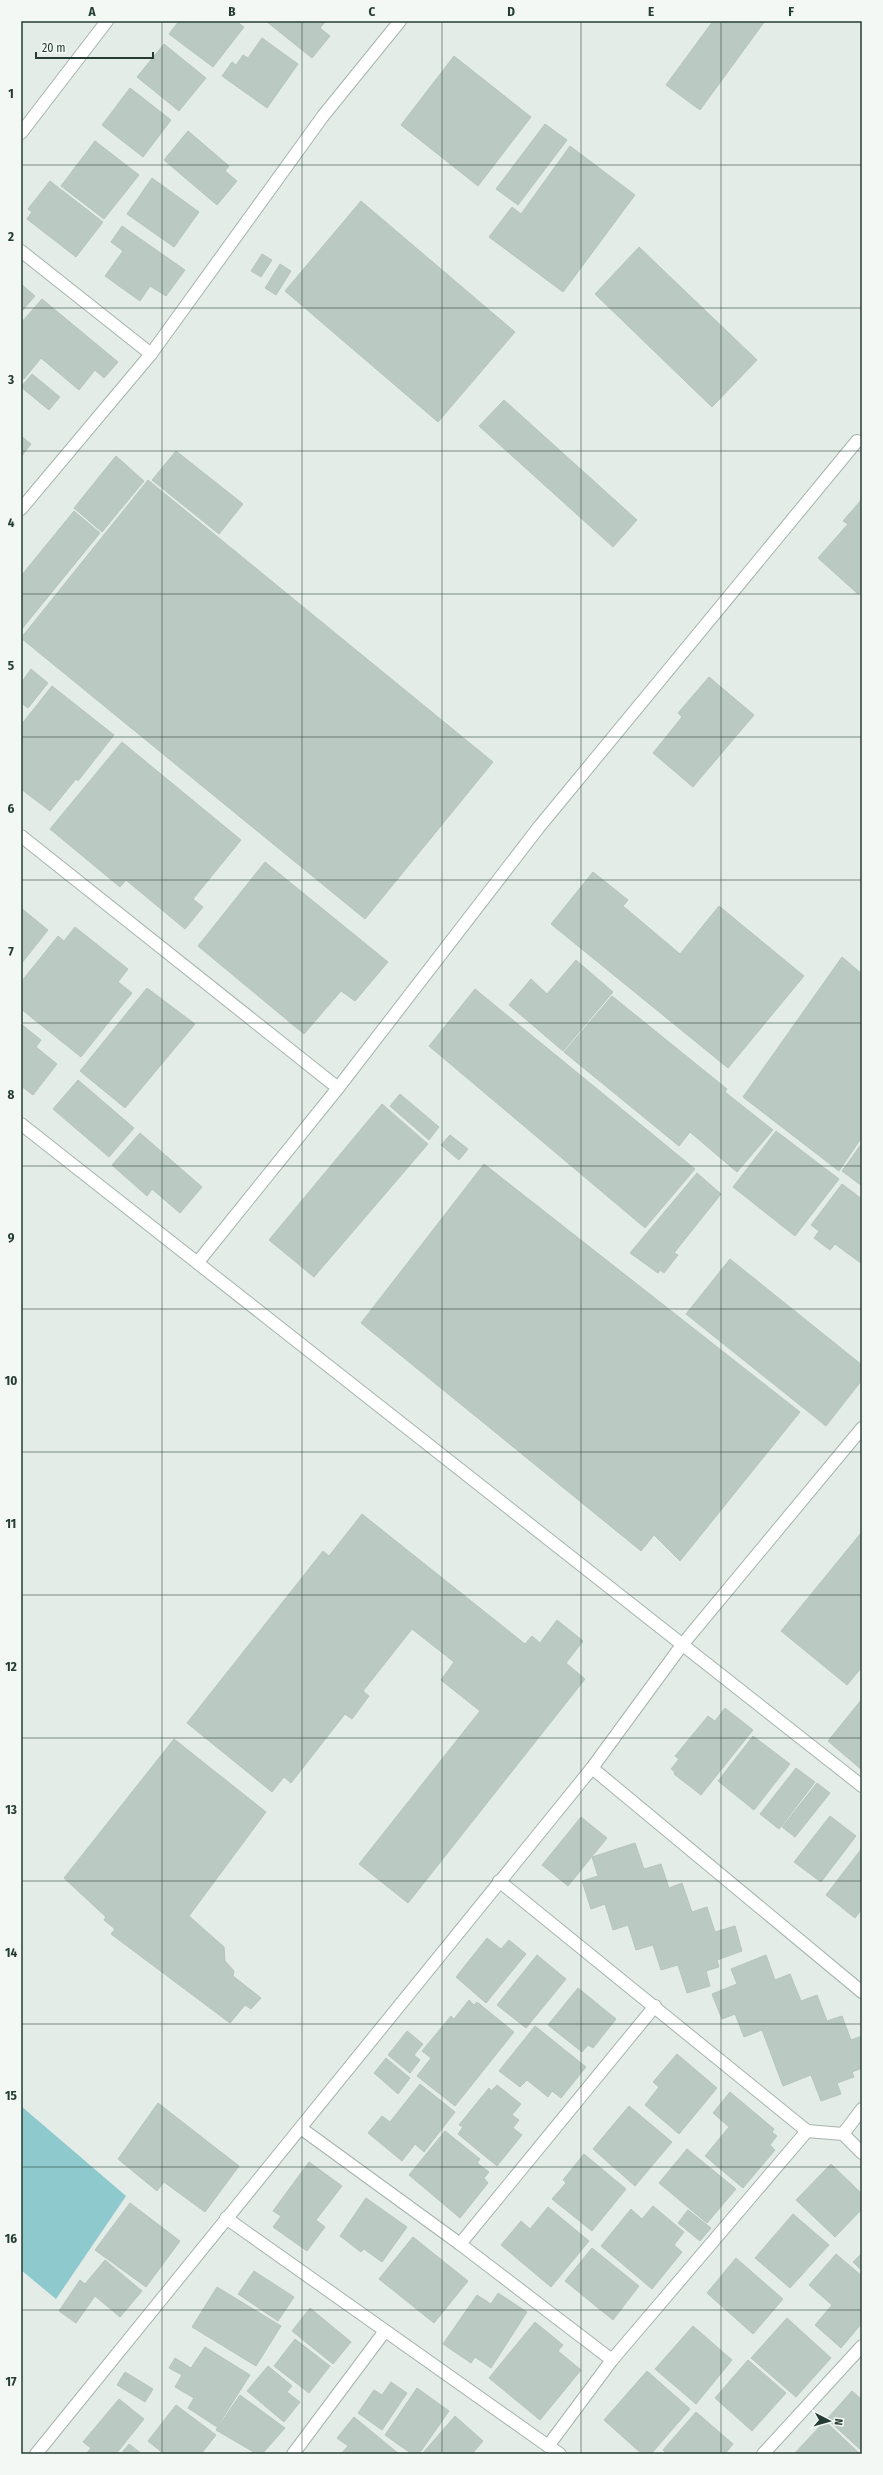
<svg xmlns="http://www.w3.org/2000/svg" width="883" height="2475" viewBox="0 0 883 2475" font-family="'Fira Sans Condensed',sans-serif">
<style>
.water{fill:#8ec9ce}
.building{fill:#bbc9c3;stroke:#b6c5bd}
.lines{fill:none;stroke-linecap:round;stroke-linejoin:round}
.minor-casing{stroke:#a6b4ae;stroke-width:14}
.minor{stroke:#fff;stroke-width:12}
.grid{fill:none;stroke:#243c34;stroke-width:1;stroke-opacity:0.55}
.neatline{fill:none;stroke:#243c34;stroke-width:1.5}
.grid-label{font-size:13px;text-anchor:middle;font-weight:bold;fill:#243c34}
</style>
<rect width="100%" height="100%" fill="#e3ece7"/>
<!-- water -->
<path class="water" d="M 21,2106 L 126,2196 L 56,2299 L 21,2270 Z"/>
<!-- building -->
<g class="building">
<path d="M 179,21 L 236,21 L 244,27 L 213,67 L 169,34 Z"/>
<path d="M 266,21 L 326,21 L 320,28 L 330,36 L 312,58 Z"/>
<path d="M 713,21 L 765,21 L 700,110 L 666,85 Z"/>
<path d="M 262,38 L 298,64 L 267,108 L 222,76 L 232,62 L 236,65 L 243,55 L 248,58 Z"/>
<path d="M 164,44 L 206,78 L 179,111 L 137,77 Z"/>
<path d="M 454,56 L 531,117 L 478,186 L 401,125 Z"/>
<path d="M 130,88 L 171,120 L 143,157 L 102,125 Z"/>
<path d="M 545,124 L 567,140 L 518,205 L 496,189 Z"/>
<path d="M 188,131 L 229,166 L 225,171 L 237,181 L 217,205 L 164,160 Z"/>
<path d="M 95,141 L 139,175 L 104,219 L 61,186 Z"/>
<path d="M 570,146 L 635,195 L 563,292 L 489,237 L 512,207 L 521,214 Z"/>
<path d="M 152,178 L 199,212 L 174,247 L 127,214 Z"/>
<path d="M 50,181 L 103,222 L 76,257 L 27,219 L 32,212 L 28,209 Z"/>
<path d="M 361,201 L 515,332 L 438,422 L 285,291 Z"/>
<path d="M 122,226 L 185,270 L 166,296 L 150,286 L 140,301 L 105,276 L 123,251 L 111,242 Z"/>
<path d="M 639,247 L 757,360 L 712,407 L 595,294 Z"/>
<path d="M 262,254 L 272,260 L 261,277 L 251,271 Z"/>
<path d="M 280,264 L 291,271 L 276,295 L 265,288 Z"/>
<path d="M 21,284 L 35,296 L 21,312 Z"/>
<path d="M 42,299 L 118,362 L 104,378 L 95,370 L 79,390 L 41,358 L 24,379 L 21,377 L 21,323 Z"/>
<path d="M 32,374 L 60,397 L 49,410 L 21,387 Z"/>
<path d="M 504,400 L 637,520 L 613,547 L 479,426 Z"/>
<path d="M 21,436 L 31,444 L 21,457 Z"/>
<path d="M 176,451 L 243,504 L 219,534 L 152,480 Z"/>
<path d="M 116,456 L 144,481 L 102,532 L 74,508 Z"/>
<path d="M 148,480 L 493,762 L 365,919 L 21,638 Z"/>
<path d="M 862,499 L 862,590 L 858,594 L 818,558 L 848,524 L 843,521 Z"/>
<path d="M 74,511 L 100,533 L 21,630 L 21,576 Z"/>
<path d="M 31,669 L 48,683 L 28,708 L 21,703 L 21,683 Z"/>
<path d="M 709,677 L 754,715 L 693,787 L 653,753 L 682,717 L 678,713 Z"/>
<path d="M 52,686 L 114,735 L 78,781 L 76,779 L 50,811 L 21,789 L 21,725 Z"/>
<path d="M 122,742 L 241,840 L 193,899 L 203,907 L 185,929 L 126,880 L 120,887 L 50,829 Z"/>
<path d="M 265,862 L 388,962 L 355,1001 L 341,991 L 304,1034 L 198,946 Z"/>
<path d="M 593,872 L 628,900 L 623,906 L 680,954 L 719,906 L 804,976 L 728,1068 L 551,924 Z"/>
<path d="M 21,908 L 48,930 L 21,964 Z"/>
<path d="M 75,927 L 128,969 L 118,982 L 132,993 L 81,1057 L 21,1009 L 21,982 L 58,936 L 64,941 Z"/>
<path d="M 842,957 L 862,974 L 862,1137 L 839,1171 L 743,1097 Z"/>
<path d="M 576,960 L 613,992 L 563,1051 L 509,1005 L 531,979 L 547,994 Z"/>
<path d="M 147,988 L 195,1024 L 125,1108 L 80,1071 Z"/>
<path d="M 475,989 L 695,1169 L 645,1228 L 429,1046 Z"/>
<path d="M 612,996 L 727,1089 L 725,1092 L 773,1130 L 737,1172 L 690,1132 L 679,1146 L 564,1052 Z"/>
<path d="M 21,1024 L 41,1040 L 36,1047 L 57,1064 L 33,1095 L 21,1086 Z"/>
<path d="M 78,1080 L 134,1128 L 109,1157 L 53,1109 Z"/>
<path d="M 400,1094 L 439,1127 L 429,1140 L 390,1106 Z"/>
<path d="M 382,1104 L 428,1144 L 314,1277 L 269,1240 Z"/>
<path d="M 776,1131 L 839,1179 L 795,1236 L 733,1187 Z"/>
<path d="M 140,1133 L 202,1187 L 180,1213 L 152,1189 L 147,1196 L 112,1165 Z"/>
<path d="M 450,1135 L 468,1149 L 459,1160 L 441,1145 Z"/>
<path d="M 862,1143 L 862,1186 L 842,1171 Z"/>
<path d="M 484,1164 L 800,1412 L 680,1561 L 654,1535 L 641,1551 L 361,1323 Z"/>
<path d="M 697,1173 L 721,1194 L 674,1253 L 678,1255 L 664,1273 L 660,1270 L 658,1273 L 630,1253 Z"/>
<path d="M 842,1184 L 862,1199 L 862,1264 L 835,1244 L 830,1250 L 814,1238 L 819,1231 L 811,1225 Z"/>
<path d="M 730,1259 L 862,1365 L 862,1380 L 826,1426 L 686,1314 Z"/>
<path d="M 362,1514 L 525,1644 L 532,1636 L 540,1643 L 557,1620 L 583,1641 L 566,1663 L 585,1679 L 408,1903 L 359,1864 L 480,1711 L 441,1680 L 454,1662 L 412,1629 L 363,1691 L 369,1696 L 352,1719 L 345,1714 L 291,1783 L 284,1777 L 272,1792 L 187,1723 L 323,1551 L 329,1556 Z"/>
<path d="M 861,1533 L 862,1667 L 847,1685 L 781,1631 Z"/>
<path d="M 862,1699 L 862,1770 L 828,1741 Z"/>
<path d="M 725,1708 L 753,1730 L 701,1795 L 674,1774 L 675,1772 L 671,1769 L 679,1759 L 675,1756 L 708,1716 L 715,1721 Z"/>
<path d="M 753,1736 L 790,1764 L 754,1810 L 718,1781 Z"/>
<path d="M 174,1739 L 266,1812 L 189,1916 L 224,1947 L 225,1961 L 234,1971 L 233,1976 L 261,1998 L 251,2009 L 245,2005 L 230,2023 L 111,1934 L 115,1929 L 104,1920 L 106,1917 L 64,1878 Z"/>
<path d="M 796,1768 L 815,1782 L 779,1829 L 760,1814 Z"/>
<path d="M 817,1783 L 830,1793 L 795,1837 L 782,1827 Z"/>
<path d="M 830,1816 L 856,1836 L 821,1882 L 794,1862 Z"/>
<path d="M 581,1817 L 607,1838 L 568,1886 L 542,1865 Z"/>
<path d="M 635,1843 L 644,1869 L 661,1864 L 669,1888 L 682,1883 L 692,1912 L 707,1907 L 715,1932 L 735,1926 L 742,1951 L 717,1960 L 719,1967 L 706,1971 L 710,1986 L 687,1993 L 678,1965 L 661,1970 L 653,1945 L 636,1950 L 628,1925 L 613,1930 L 605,1904 L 591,1909 L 582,1881 L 598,1876 L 592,1857 Z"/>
<path d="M 862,1848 L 862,1909 L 855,1918 L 826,1895 Z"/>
<path d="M 487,1938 L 501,1949 L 509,1940 L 526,1954 L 486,2003 L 456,1977 Z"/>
<path d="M 537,1955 L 566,1979 L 526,2028 L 497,2005 Z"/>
<path d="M 766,1955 L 775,1980 L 790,1974 L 801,2001 L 817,1995 L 827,2021 L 842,2016 L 851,2040 L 862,2036 L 862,2068 L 852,2072 L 854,2077 L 837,2083 L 841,2094 L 821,2101 L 811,2075 L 783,2086 L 762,2030 L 744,2037 L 735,2014 L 722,2019 L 712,1994 L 737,1984 L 731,1969 Z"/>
<path d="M 578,1988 L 616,2019 L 593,2048 L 588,2045 L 582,2052 L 548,2025 Z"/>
<path d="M 469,2000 L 474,2005 L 477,2002 L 514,2032 L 455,2106 L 417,2076 L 431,2058 L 422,2051 L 451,2016 L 454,2019 Z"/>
<path d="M 535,2026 L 586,2067 L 561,2098 L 552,2091 L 548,2097 L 527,2080 L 520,2087 L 499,2071 Z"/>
<path d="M 407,2031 L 423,2044 L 414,2055 L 420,2060 L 410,2073 L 388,2055 Z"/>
<path d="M 677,2054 L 717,2088 L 679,2134 L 645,2105 L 659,2087 L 653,2082 Z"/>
<path d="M 386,2058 L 410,2078 L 398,2094 L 374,2073 Z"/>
<path d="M 420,2084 L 455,2112 L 424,2152 L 415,2144 L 402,2161 L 368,2133 L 382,2116 L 390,2122 Z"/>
<path d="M 497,2085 L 521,2104 L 512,2115 L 519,2120 L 513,2128 L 522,2135 L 497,2166 L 458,2134 L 463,2127 L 459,2125 L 489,2088 L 491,2091 Z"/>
<path d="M 730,2092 L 774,2129 L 772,2132 L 777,2136 L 770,2145 L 775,2150 L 743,2188 L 705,2156 L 729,2127 L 713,2113 Z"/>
<path d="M 158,2103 L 239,2166 L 205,2212 L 164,2182 L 157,2191 L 118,2159 Z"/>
<path d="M 629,2106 L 672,2142 L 635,2186 L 593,2149 Z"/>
<path d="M 445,2131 L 480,2159 L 477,2163 L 489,2172 L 484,2178 L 488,2183 L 460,2218 L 409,2175 Z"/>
<path d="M 687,2149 L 736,2189 L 707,2223 L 659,2183 Z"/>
<path d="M 584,2154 L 626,2189 L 592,2231 L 552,2199 L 566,2183 L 563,2180 Z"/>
<path d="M 309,2162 L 342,2186 L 316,2220 L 325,2227 L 307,2251 L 273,2227 L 281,2216 L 273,2211 Z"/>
<path d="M 831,2164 L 862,2194 L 862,2209 L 835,2237 L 796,2200 Z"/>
<path d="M 366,2198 L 407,2227 L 382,2262 L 364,2249 L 361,2252 L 340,2236 Z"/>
<path d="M 130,2203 L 180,2241 L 146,2287 L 95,2250 Z"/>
<path d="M 653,2206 L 684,2232 L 674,2245 L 682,2252 L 652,2289 L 601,2246 L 631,2209 L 642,2219 Z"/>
<path d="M 548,2207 L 589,2241 L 551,2287 L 501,2245 L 521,2221 L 530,2229 Z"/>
<path d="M 688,2210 L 711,2228 L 700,2241 L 678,2223 Z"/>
<path d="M 793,2214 L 829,2245 L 790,2288 L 755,2258 Z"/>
<path d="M 413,2237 L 468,2281 L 434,2323 L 379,2279 Z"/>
<path d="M 592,2248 L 639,2286 L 613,2320 L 565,2281 Z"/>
<path d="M 862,2253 L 862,2271 L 853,2262 Z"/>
<path d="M 836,2254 L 862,2276 L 862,2323 L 841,2348 L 815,2325 L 832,2305 L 809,2285 Z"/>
<path d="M 736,2258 L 783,2299 L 753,2334 L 707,2293 Z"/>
<path d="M 105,2260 L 142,2291 L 120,2317 L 95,2296 L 76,2323 L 59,2311 L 80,2280 L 85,2284 Z"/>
<path d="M 254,2271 L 294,2297 L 278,2321 L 238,2294 Z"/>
<path d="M 217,2287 L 281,2326 L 256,2366 L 192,2327 Z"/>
<path d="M 498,2293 L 527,2312 L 491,2368 L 475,2357 L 471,2363 L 443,2344 L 477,2295 L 491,2304 Z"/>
<path d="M 310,2308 L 351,2342 L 333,2364 L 292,2331 Z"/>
<path d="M 787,2318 L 831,2358 L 796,2397 L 751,2358 Z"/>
<path d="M 535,2322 L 563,2345 L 558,2351 L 581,2370 L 540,2420 L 489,2378 Z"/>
<path d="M 693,2326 L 732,2360 L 696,2404 L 655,2369 Z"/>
<path d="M 295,2339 L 330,2366 L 309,2393 L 274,2366 Z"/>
<path d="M 205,2347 L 250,2375 L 217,2427 L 188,2408 L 194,2398 L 175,2387 L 182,2375 L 169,2368 L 175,2358 L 191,2368 Z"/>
<path d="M 748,2360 L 786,2393 L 752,2431 L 715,2398 Z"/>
<path d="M 268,2366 L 292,2386 L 287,2392 L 300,2402 L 284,2422 L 247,2391 Z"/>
<path d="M 647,2371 L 690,2409 L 651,2454 L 642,2454 L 604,2420 Z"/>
<path d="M 125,2372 L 153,2389 L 145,2402 L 117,2385 Z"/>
<path d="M 391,2382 L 407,2393 L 382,2430 L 358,2413 L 374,2390 L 382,2395 Z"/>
<path d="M 417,2388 L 449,2411 L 419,2454 L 412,2454 L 385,2435 Z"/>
<path d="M 852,2391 L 862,2400 L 862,2451 L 827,2419 Z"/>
<path d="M 240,2395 L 285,2428 L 262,2454 L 257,2454 L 216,2430 Z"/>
<path d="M 119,2399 L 144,2419 L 116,2454 L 86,2454 L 91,2448 L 83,2442 Z"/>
<path d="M 176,2405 L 216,2435 L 201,2454 L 164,2454 L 148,2441 Z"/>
<path d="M 696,2412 L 733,2444 L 725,2454 L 667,2454 L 663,2450 Z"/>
<path d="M 455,2416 L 483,2441 L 472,2454 L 422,2454 Z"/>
<path d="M 354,2417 L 399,2454 L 341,2454 L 348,2446 L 337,2438 Z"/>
<path d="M 825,2421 L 860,2454 L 794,2454 Z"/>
<path d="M 129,2444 L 142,2454 L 121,2454 Z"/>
</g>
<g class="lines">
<defs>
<g id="minor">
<path d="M 21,133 L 107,21"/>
<path d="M 21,251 L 151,354"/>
<path d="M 21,509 L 151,354 L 323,116 L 400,21"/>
<path d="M 21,836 L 338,1088"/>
<path d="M 21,1124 L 862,1786"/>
<path d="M 198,1262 L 338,1088 L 539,827 L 857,441"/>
<path d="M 592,1768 L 862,1992"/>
<path d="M 302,2129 L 460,2244 L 612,2360"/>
<path d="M 807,2131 L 843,2134 L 862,2153"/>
<path d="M 843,2134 L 862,2109"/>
<path d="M 226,2218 L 548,2446 L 612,2360 L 807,2131 L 499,1881"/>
<path d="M 460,2244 L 655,2006"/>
<path d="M 548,2446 L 560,2454"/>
<path d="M 36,2454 L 592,1768 L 682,1645 L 862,1428"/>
<path d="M 293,2454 L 385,2331"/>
<path d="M 763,2454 L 862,2346"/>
</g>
</defs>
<!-- minor casing -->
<use href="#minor" class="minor-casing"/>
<!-- minor -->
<use href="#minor" class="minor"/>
</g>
<!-- grid -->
<path class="grid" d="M 162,21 L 162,2454M 302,21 L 302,2454M 442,21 L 442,2454M 581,21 L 581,2454M 721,21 L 721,2454M 21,165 L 862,165M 21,308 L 862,308M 21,451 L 862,451M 21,594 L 862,594M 21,737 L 862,737M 21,880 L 862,880M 21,1023 L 862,1023M 21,1166 L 862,1166M 21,1309 L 862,1309M 21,1452 L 862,1452M 21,1595 L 862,1595M 21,1738 L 862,1738M 21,1881 L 862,1881M 21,2024 L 862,2024M 21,2167 L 862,2167M 21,2310 L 862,2310"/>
<!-- border -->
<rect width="883" height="2475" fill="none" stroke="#f3f8f5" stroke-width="44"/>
<!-- north arrow -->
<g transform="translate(829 2421) rotate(96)" stroke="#f3f8f5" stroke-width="3" paint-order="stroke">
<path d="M0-3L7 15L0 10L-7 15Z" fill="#243c34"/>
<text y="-6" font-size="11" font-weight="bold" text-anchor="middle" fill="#243c34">N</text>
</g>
<!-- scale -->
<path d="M36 52v6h117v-6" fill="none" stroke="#243c34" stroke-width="2"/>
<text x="42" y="52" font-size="12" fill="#243c34" stroke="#f3f8f5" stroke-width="3" paint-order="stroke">20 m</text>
<rect x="22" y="22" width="839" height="2431" class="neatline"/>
<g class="grid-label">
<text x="92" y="16">A</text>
<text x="232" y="16">B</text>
<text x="372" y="16">C</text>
<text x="511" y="16">D</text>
<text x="651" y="16">E</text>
<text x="791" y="16">F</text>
<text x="11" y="98">1</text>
<text x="11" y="241">2</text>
<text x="11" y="384">3</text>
<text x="11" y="527">4</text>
<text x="11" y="670">5</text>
<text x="11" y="813">6</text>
<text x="11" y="956">7</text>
<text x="11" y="1099">8</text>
<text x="11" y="1242">9</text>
<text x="11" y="1385">10</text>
<text x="11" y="1528">11</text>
<text x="11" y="1671">12</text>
<text x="11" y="1814">13</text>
<text x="11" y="1957">14</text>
<text x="11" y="2100">15</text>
<text x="11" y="2243">16</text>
<text x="11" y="2386">17</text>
</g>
</svg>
